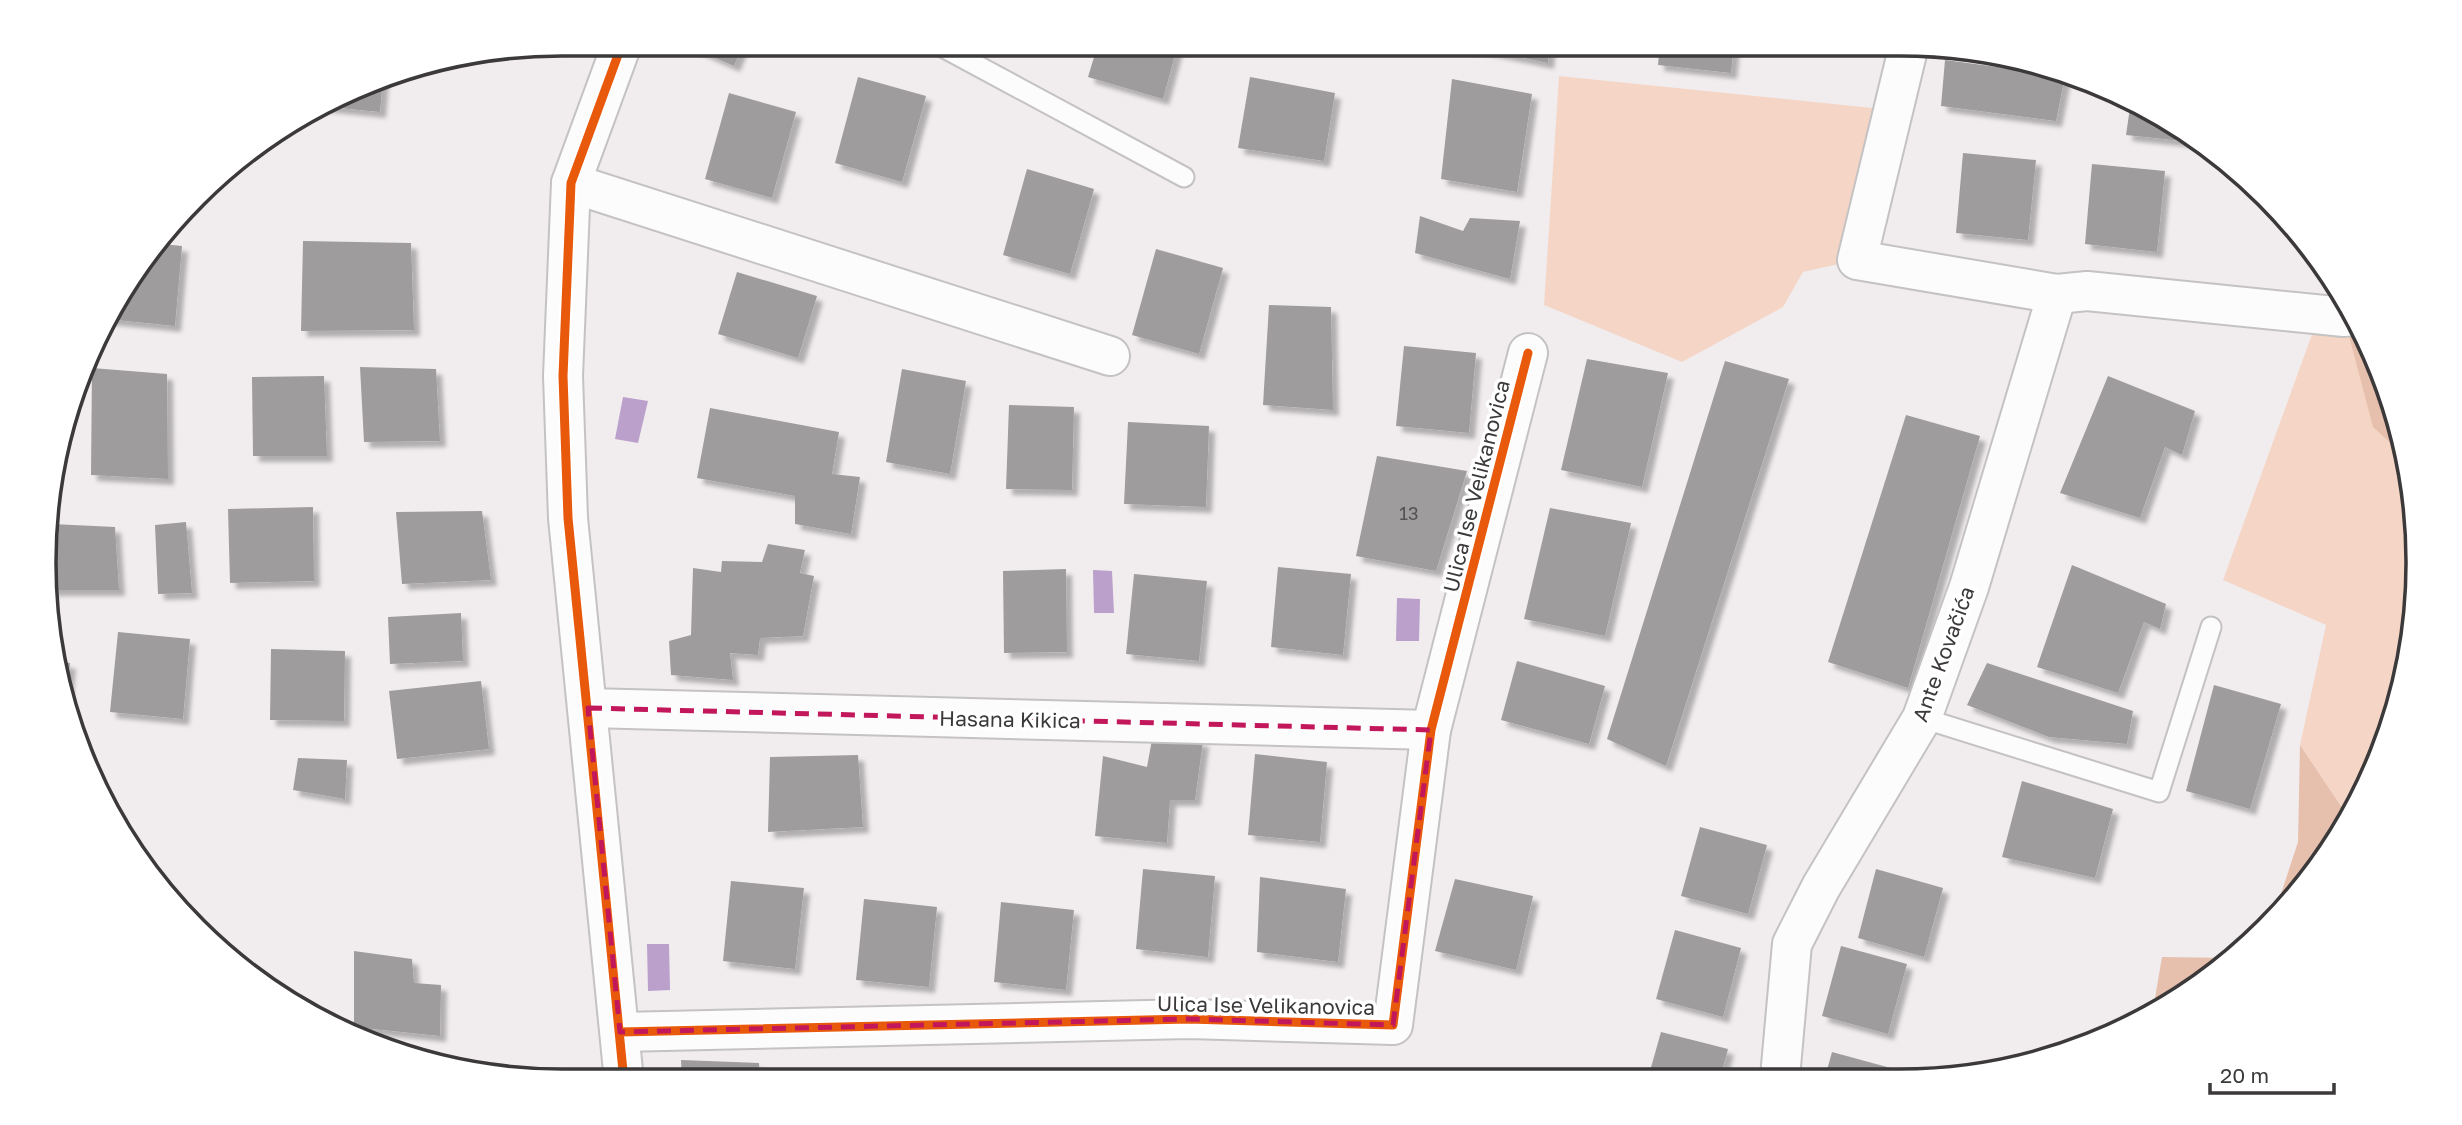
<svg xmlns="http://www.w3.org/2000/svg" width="2462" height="1125" viewBox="0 0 2462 1125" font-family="'Golos Text',sans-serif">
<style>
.green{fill:#f5d6c6}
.forest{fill:#e6c0ac}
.water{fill:#baa0cb}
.building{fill:#9e9c9d;filter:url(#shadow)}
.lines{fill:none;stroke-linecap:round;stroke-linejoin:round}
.lane-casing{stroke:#c4c2c2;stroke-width:23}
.street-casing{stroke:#c4c2c2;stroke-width:42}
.lane{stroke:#fdfcfd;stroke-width:19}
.street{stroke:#fdfcfd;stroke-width:38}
.cycleway-casing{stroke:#fff;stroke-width:13}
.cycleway{stroke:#e8590c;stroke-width:9}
.marked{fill:none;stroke:#c2185b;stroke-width:5;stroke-dasharray:14 9;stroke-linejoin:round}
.labels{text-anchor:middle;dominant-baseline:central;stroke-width:7;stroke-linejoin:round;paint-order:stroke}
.number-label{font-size:18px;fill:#545253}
.street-label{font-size:21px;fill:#3c393a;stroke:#fff}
.rim{fill:none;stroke:#3c393a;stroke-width:3.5}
</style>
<defs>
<filter id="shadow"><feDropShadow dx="6" dy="6" stdDeviation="2" flood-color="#0004"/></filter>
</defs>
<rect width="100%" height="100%" fill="#f1edef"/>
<!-- green -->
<g class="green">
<path d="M 1559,76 L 1892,110 L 1857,260 L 1803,272 L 1783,307 L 1682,362 L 1544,305 Z"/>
<path d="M 2319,315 L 2344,317 L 2408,461 L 2418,562 L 2408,663 L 2379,761 L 2347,815 L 2300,745 L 2326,625 L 2223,580 Z"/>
</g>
<!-- forest -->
<g class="forest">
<path d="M 2353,316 L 2379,364 L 2408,459 L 2373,427 L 2344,317 Z"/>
<path d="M 2300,745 L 2347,815 L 2311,878 L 2274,915 L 2298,842 Z"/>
<path d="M 2162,957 L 2231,958 L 2216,974 L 2153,1010 Z"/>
</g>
<!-- water -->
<g class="water">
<path d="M 623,397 L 648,401 L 638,443 L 615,439 Z"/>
<path d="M 1093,570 L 1112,571 L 1114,613 L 1094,613 Z"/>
<path d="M 1397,598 L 1420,599 L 1419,641 L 1396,641 Z"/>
<path d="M 647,944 L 669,944 L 670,990 L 648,991 Z"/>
</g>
<!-- building -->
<g class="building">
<path d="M 685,44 L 743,44 L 734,66 Z"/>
<path d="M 1098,44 L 1178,44 L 1163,99 L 1088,77 Z"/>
<path d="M 1456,44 L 1550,44 L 1548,63 Z"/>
<path d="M 1660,44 L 1734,44 L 1731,73 L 1658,65 Z"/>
<path d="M 1945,60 L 2065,76 L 2056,121 L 1941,106 Z"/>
<path d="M 383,77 L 380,112 L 320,106 Z"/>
<path d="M 858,77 L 926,96 L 902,182 L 835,163 Z"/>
<path d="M 1250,77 L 1335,93 L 1324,161 L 1238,148 Z"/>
<path d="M 1452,79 L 1532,94 L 1517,192 L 1441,179 Z"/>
<path d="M 729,93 L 796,112 L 772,198 L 705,179 Z"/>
<path d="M 2131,101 L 2187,131 L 2202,143 L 2126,135 Z"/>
<path d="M 1963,153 L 2036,160 L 2028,240 L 1956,233 Z"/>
<path d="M 2092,164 L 2165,171 L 2157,252 L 2085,244 Z"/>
<path d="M 1027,169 L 1094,189 L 1070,274 L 1003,255 Z"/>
<path d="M 1420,216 L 1463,231 L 1470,218 L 1520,221 L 1510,279 L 1415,253 Z"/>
<path d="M 303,241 L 411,243 L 414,330 L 301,331 Z"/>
<path d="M 162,244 L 182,246 L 175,326 L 107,319 L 113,303 Z"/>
<path d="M 1156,249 L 1223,268 L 1199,354 L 1132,335 Z"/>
<path d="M 737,272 L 817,296 L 798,358 L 718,334 Z"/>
<path d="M 1269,305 L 1331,307 L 1333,410 L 1263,405 Z"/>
<path d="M 1404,346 L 1476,353 L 1469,433 L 1396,426 Z"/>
<path d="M 1587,359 L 1668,373 L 1642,487 L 1561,470 Z"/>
<path d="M 1725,361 L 1789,379 L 1666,766 L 1607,739 Z"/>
<path d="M 360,367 L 436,369 L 440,441 L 364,442 Z"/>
<path d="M 92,368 L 167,374 L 168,479 L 91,475 Z"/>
<path d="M 902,369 L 966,381 L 950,474 L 886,462 Z"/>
<path d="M 324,376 L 327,456 L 253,456 L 252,377 Z"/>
<path d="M 2108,376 L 2195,411 L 2182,455 L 2165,447 L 2140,518 L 2060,493 Z"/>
<path d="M 1009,405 L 1074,407 L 1072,490 L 1006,489 Z"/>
<path d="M 710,408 L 839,432 L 832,474 L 860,477 L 851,534 L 795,524 L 795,496 L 697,478 Z"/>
<path d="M 1906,415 L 1980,436 L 1908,688 L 1828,662 Z"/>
<path d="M 1128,422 L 1209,426 L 1206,507 L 1124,504 Z"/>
<path d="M 1377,456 L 1467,471 L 1436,571 L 1356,556 Z"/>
<path d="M 313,507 L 314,581 L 230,583 L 228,509 Z"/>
<path d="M 1550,508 L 1631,523 L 1605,636 L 1524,619 Z"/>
<path d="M 482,511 L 491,580 L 402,584 L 396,512 Z"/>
<path d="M 186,522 L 192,593 L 158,594 L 155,525 Z"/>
<path d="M 52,524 L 115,527 L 119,590 L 50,590 Z"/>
<path d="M 768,544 L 805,550 L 800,573 L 814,576 L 803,636 L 760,638 L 758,655 L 730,653 L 733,680 L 671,675 L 669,641 L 691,635 L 693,568 L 721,572 L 722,561 L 762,562 Z"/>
<path d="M 2072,565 L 2166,604 L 2160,629 L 2144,622 L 2118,693 L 2037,667 Z"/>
<path d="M 1278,567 L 1351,574 L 1343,655 L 1271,647 Z"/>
<path d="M 1066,569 L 1067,652 L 1004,653 L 1003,571 Z"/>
<path d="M 1134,574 L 1207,581 L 1199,661 L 1126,654 Z"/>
<path d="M 461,613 L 463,661 L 390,664 L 388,617 Z"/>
<path d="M 118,632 L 190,639 L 183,719 L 110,712 Z"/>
<path d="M 271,649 L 345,651 L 344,721 L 270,720 Z"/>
<path d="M 55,661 L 70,663 L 66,703 L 65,703 Z"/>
<path d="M 1517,661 L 1605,686 L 1589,744 L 1501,720 Z"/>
<path d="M 1987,663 L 2133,711 L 2127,744 L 2049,737 L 1967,705 Z"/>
<path d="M 481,681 L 489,749 L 397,759 L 389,691 Z"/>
<path d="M 2214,685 L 2281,704 L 2250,809 L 2186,791 Z"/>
<path d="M 1153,734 L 1203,741 L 1195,800 L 1170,800 L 1167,843 L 1095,836 L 1103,756 L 1147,767 Z"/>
<path d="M 1255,754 L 1327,762 L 1320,842 L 1248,835 Z"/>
<path d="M 858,755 L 863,827 L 768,832 L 770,757 Z"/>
<path d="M 298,758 L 347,760 L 345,799 L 293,790 Z"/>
<path d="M 2022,781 L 2113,809 L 2095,878 L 2002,857 Z"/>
<path d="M 1700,827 L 1767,845 L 1748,914 L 1681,896 Z"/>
<path d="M 1143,869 L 1215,876 L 1208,957 L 1136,949 Z"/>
<path d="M 1876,869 L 1943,888 L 1924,957 L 1858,938 Z"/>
<path d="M 1260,877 L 1346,889 L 1338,962 L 1257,952 Z"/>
<path d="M 1455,879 L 1533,896 L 1516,970 L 1435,951 Z"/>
<path d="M 731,881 L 804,888 L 795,969 L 723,961 Z"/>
<path d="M 864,899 L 937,907 L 929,987 L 856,980 Z"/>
<path d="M 1001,902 L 1074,910 L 1066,990 L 994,982 Z"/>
<path d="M 1675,930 L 1741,948 L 1723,1017 L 1656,999 Z"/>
<path d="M 1841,946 L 1907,964 L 1888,1034 L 1822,1016 Z"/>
<path d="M 354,951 L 412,959 L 414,983 L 441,985 L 440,1036 L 354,1027 Z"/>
<path d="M 1661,1032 L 1728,1049 L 1720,1078 L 1648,1078 Z"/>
<path d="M 1832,1052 L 1898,1070 L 1896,1077 L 1825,1077 Z"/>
<path d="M 681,1060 L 759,1063 L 760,1081 L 682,1081 Z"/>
<path d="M 1943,1071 L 1957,1076 L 1957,1077 L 1941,1077 Z"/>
<path d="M 948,1076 L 986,1078 L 986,1080 L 948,1080 Z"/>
<path d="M 915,1077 L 916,1080 L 874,1080 L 874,1078 Z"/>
</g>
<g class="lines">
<defs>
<g id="lane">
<path d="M 937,44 L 1184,177"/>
<path d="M 1922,718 L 2159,792 L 2211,627"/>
</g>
<g id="street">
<path d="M 622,44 L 571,183 L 563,376 L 568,518 L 624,1081"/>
<path d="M 1909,45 L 1857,260 L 2057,294 L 2087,291 L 2344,317 L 2353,316"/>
<path d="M 571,183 L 1110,356"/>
<path d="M 588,708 L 1431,730"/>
<path d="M 620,1032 L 1189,1019 L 1393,1025 L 1431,730 L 1528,353"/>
<path d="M 1780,1077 L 1792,944 L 1821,887 L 1922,718 L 1969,587 L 2057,294"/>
</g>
</defs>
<!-- lane casing -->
<use href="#lane" class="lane-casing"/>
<!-- street casing -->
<use href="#street" class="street-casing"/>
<!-- lane -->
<use href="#lane" class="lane"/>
<!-- street -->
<use href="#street" class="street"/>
<defs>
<g id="cycleway">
<path d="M 622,44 L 571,183 L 563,376 L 568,518 L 624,1081"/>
<path d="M 620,1032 L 1189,1019 L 1393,1025 L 1431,730 L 1528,353"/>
</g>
</defs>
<!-- cycleway casing -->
<use href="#cycleway" class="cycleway-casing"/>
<!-- cycleway -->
<use href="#cycleway" class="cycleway"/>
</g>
<!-- marked area -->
<path class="marked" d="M 588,708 L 1431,730 L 1393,1025 L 1189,1019 L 620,1032 Z"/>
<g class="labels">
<!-- number labels -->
<g class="number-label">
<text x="1409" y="513">13</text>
</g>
<!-- street labels -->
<g class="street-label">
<text transform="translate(1476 486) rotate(-76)">Ulica Ise Velikanovica</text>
<text transform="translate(1943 654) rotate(-70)">Ante Kovačića</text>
<text transform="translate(1010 719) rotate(1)">Hasana Kikica</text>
<text transform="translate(1266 1005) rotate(1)">Ulica Ise Velikanovica</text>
</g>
</g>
<!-- crop -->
<path d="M0 0H2462V1125H0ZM562 56H1900A506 506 0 0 1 2406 562V563A506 506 0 0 1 1900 1069H562A506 506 0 0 1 56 563V562A506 506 0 0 1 562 56Z" fill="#fff" fill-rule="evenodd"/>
<path class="rim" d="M562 56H1900A506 506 0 0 1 2406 562V563A506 506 0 0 1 1900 1069H562A506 506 0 0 1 56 563V562A506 506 0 0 1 562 56Z"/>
<!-- scale -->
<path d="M2210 1083v10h124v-10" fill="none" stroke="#3c393a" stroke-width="3.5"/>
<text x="2220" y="1083" font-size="21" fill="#3c393a" stroke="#ffffff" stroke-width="5" paint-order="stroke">20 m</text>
</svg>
